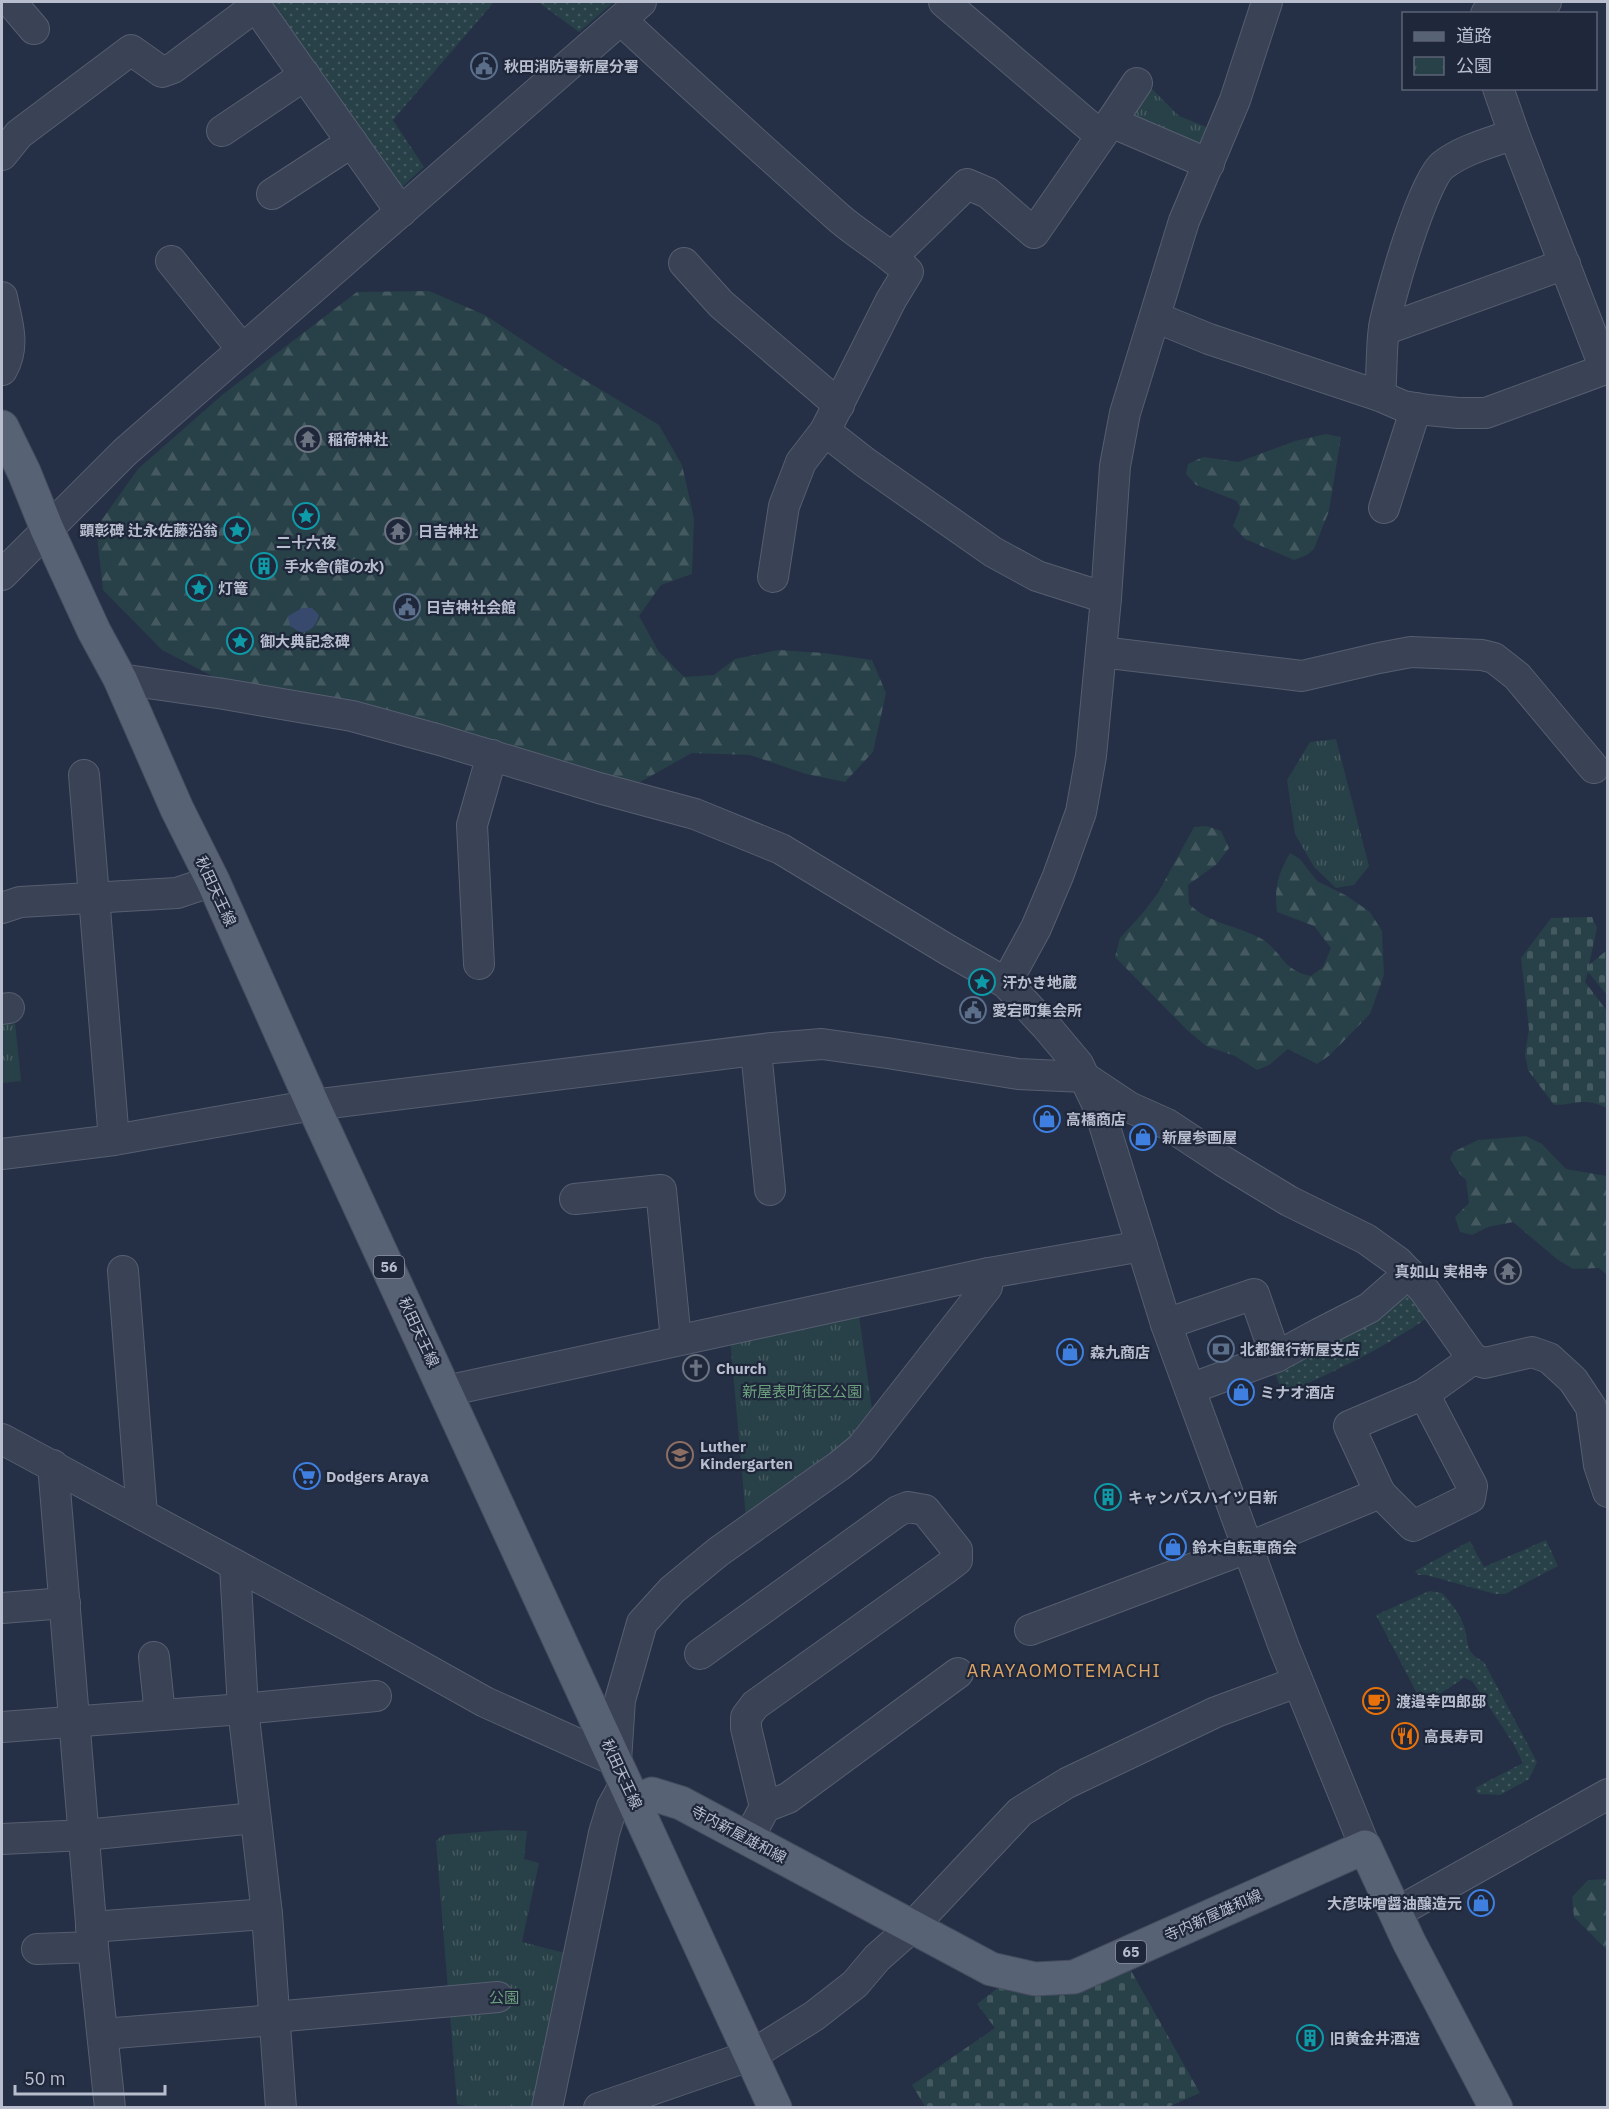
<svg xmlns="http://www.w3.org/2000/svg" width="1609" height="2109" viewBox="0 0 1609 2109" font-family="'IBM Plex Sans','Noto Sans JP',sans-serif">
<style>
.grass{fill:url(#grass-dots)}
.forest{fill:url(#forest-firs)}
.cemetery{fill:url(#cemetery-stones)}
.park{fill:url(#park-tufts)}
.water{fill:#38496e}
.lines{fill:none;stroke-linecap:round;stroke-linejoin:round}
.minor-casing{stroke:#565e70;stroke-width:32}
.major-casing{stroke:#444c5e;stroke-width:35}
.minor{stroke:#3a4355;stroke-width:30}
.major{stroke:#586275;stroke-width:33}
.labels{text-anchor:middle;dominant-baseline:central;stroke-width:4.5;stroke-linejoin:round;paint-order:stroke}
.shield{fill:#1f273b;stroke:#8a91a2;stroke-width:1.5}
.shield-label{font-size:14px;font-weight:bold;fill:#b8bece}
.poi-label{font-size:15px;font-weight:bold;fill:#b8bece;stroke:#1f273b;text-anchor:start}
.street-label{font-size:15px;fill:#b8bece;stroke:#1f273b}
.park-label{font-size:15px;fill:#6da17e;stroke:#1f273b}
.quarter-label{font-size:18px;letter-spacing:1.5px;fill:#dfa563;stroke:#1f273b}
</style>
<defs>
<pattern id="grass-dots" width="8" height="8" patternUnits="userSpaceOnUse" patternTransform="scale(1.5)"><rect width="8" height="8" fill="#284047"/><path d="M2 2h.1M6 6h.1" fill="none" stroke="#455a60" stroke-width="1.8" stroke-linecap="round"/></pattern>
<pattern id="forest-firs" width="22" height="20" patternUnits="userSpaceOnUse" patternTransform="scale(1.5)"><rect width="22" height="20" fill="#284047"/><path d="M5 1l3.5 6h-7zM16 11l3.5 6h-7z" fill="#455a60"/></pattern>
<pattern id="cemetery-stones" width="16" height="16" patternUnits="userSpaceOnUse" patternTransform="scale(1.5)"><rect width="16" height="16" fill="#284047"/><path d="M2 7V4a2 2 0 0 1 4 0v3zM10 15v-3a2 2 0 0 1 4 0v3z" fill="#455a60"/></pattern>
<pattern id="park-tufts" width="24" height="20" patternUnits="userSpaceOnUse" patternTransform="scale(1.5)"><rect width="24" height="20" fill="#284047"/><path d="M3 7l-1-3M5 7V3M7 7l1-3M15 17l-1-3M17 17v-4M19 17l1-3" fill="none" stroke="#455a60"/></pattern>
</defs>
<rect width="100%" height="100%" fill="#253046"/>
<!-- grass -->
<g class="grass">
<path d="M 272,2 L 494,2 L 393,120 L 424,167 L 400,189 Z"/>
<path d="M 538,2 L 614,2 L 579,32 Z"/>
<path d="M 1405,1289 L 1430,1316 C 1384,1348 1335,1372 1283,1394 L 1271,1363 Z"/>
<path d="M 1546,1540 L 1558,1566 L 1505,1594 L 1495,1594 L 1426,1575 L 1418,1575 L 1415,1571 L 1470,1541 L 1484,1567 Z"/>
<path d="M 1429,1591 L 1442,1593 C 1451,1602 1460,1614 1464,1626 C 1470,1645 1463,1651 1484,1662 L 1537,1762 L 1529,1779 L 1500,1795 L 1478,1794 L 1475,1788 L 1523,1763 L 1513,1743 L 1472,1681 L 1464,1678 L 1423,1705 L 1376,1615 Z"/>
</g>
<!-- forest -->
<g class="forest">
<path d="M 429,291 L 485,315 L 565,368 L 659,425 L 682,465 L 694,518 L 692,574 L 661,585 L 639,616 L 659,652 L 684,677 L 714,675 L 735,659 L 778,650 L 824,653 L 872,660 L 886,693 L 873,752 L 845,782 L 806,774 L 750,755 L 692,753 L 633,786 L 218,679 L 162,650 L 103,590 L 96,528 L 138,469 L 222,395 L 357,292 Z"/>
<path d="M 1326,434 L 1341,437 L 1329,511 L 1314,549 L 1307,555 L 1294,560 L 1245,539 L 1233,526 L 1240,508 L 1237,501 L 1196,485 L 1186,474 L 1188,464 L 1203,457 L 1238,462 L 1295,441 Z"/>
<path d="M 1207,826 L 1221,831 L 1229,848 L 1217,864 L 1188,885 L 1189,904 C 1210,924 1236,925 1260,938 C 1282,950 1281,970 1311,976 L 1323,967 L 1331,948 L 1314,926 L 1277,912 C 1274,887 1278,874 1290,853 L 1300,859 L 1317,881 L 1347,896 L 1370,912 L 1382,931 L 1384,975 L 1370,1014 L 1330,1055 L 1317,1064 L 1288,1049 L 1269,1065 L 1257,1070 L 1235,1056 L 1206,1046 L 1187,1030 L 1115,957 L 1120,938 L 1142,914 L 1158,893 L 1194,827 Z"/>
<path d="M 1526,1136 L 1542,1144 L 1566,1169 L 1607,1176 L 1607,1275 L 1599,1268 L 1573,1269 L 1558,1260 L 1513,1222 L 1488,1227 L 1472,1235 L 1460,1232 L 1455,1217 L 1469,1203 L 1466,1180 L 1459,1173 L 1450,1159 L 1453,1152 L 1478,1140 Z"/>
<path d="M 1607,1879 L 1608,1949 L 1606,1949 L 1574,1917 L 1572,1897 L 1588,1880 Z"/>
</g>
<!-- cemetery -->
<g class="cemetery">
<path d="M 1592,917 L 1597,928 L 1589,965 L 1607,950 L 1607,995 L 1588,972 L 1585,982 L 1607,1011 L 1607,1108 C 1584,1097 1578,1104 1554,1105 L 1528,1070 L 1525,1054 L 1529,1029 L 1521,958 L 1551,918 Z"/>
<path d="M 1125,1960 L 1200,2093 L 1168,2107 L 926,2108 L 912,2085 L 995,2028 L 977,2004 L 1004,1983 Z"/>
</g>
<!-- park -->
<g class="park">
<path d="M 1151,88 L 1179,116 L 1209,128 L 1199,146 L 1133,123 L 1129,112 Z"/>
<path d="M 1336,739 L 1369,866 L 1354,885 L 1336,888 L 1314,867 L 1295,834 L 1287,780 L 1310,742 Z"/>
<path d="M 14,1012 L 21,1081 L 2,1083 L 2,1013 Z"/>
<path d="M 858,1308 L 872,1409 L 835,1455 L 746,1518 L 730,1338 Z"/>
<path d="M 504,1830 L 527,1831 L 524,1859 L 539,1863 L 522,1942 L 569,1954 L 537,2107 L 477,2108 L 457,2104 L 436,1841 L 443,1835 Z"/>
</g>
<!-- water -->
<path class="water" d="M 302,608 L 312,608 L 319,615 C 316,626 312,630 301,633 L 290,626 L 288,616 Z"/>
<g class="lines">
<defs>
<g id="minor">
<path d="M 11,2 L 34,29"/>
<path d="M 253,2 L 401,212"/>
<path d="M 944,2 L 1101,136"/>
<path d="M 1486,14 L 1488,11 L 1546,2"/>
<path d="M 621,20 C 693,87 766,153 839,218 C 861,237 887,251 908,272 L 891,300 L 825,431 L 866,463 L 993,552 L 1037,576 L 1106,598"/>
<path d="M 1111,122 L 1137,83"/>
<path d="M 222,131 L 305,75"/>
<path d="M 1514,134 L 1605,369"/>
<path d="M 2,155 L 19,134 L 131,50 L 162,72 L 173,68 L 256,6"/>
<path d="M 272,194 L 352,142"/>
<path d="M 892,257 L 967,184 L 988,193 L 1034,233 L 1111,122 L 1209,164"/>
<path d="M 171,261 L 242,349"/>
<path d="M 684,263 L 721,304 L 839,405"/>
<path d="M 2,297 C 7,323 16,345 2,370"/>
<path d="M 1155,317 L 1209,339 L 1380,396 L 1403,406 L 1428,410 L 1458,413 L 1486,413 L 1608,368"/>
<path d="M 1384,330 L 1565,264"/>
<path d="M 1380,396 C 1382,373 1381,350 1384,327 C 1389,299 1423,180 1443,165 C 1464,149 1490,143 1514,134 L 1498,88"/>
<path d="M 1384,508 L 1416,408"/>
<path d="M 2,575 L 125,452 L 641,2"/>
<path d="M 773,577 L 784,506 L 801,462 L 825,431"/>
<path d="M 1101,652 L 1302,676 L 1379,658 L 1411,652 L 1482,655 L 1494,658 L 1517,676 L 1594,768"/>
<path d="M 120,679 L 224,694 L 352,716 L 440,740 L 599,788 L 695,814 L 781,849 L 948,950 L 1006,983 L 1046,1026 L 1078,1064 L 1099,1108 L 1166,1324 L 1284,1647 L 1365,1847"/>
<path d="M 84,775 L 114,1140"/>
<path d="M 2,908 L 20,902 L 177,893 L 213,881"/>
<path d="M 479,964 L 472,825 L 492,755"/>
<path d="M 1006,983 L 1036,928 L 1058,876 L 1081,812 L 1091,756 L 1106,598 L 1115,466 L 1125,413 L 1184,221 L 1235,100 L 1267,2"/>
<path d="M 2,1009 L 9,1008"/>
<path d="M 756,1051 L 770,1190"/>
<path d="M 2,1154 L 114,1140 L 313,1105 L 772,1048 L 822,1044 L 887,1053 L 1018,1074 L 1084,1077 L 1129,1107 L 1167,1124 L 1223,1161 L 1289,1201 L 1366,1239 L 1398,1262 L 1424,1290 L 1473,1359 L 1485,1363 L 1532,1352 L 1549,1358 L 1573,1380 L 1591,1407 L 1599,1465 L 1608,1492"/>
<path d="M 575,1199 L 661,1190 L 676,1340"/>
<path d="M 123,1271 L 142,1514"/>
<path d="M 1166,1324 L 1254,1294 L 1276,1357"/>
<path d="M 1190,1389 L 1276,1357 L 1320,1333 L 1369,1308 L 1409,1273"/>
<path d="M 446,1391 L 989,1273 L 1142,1246"/>
<path d="M 2,1439 L 358,1631 L 485,1702 L 616,1761 L 620,1700 L 642,1623 L 672,1590 L 718,1552 L 839,1466 L 861,1448 L 987,1287 L 989,1273"/>
<path d="M 53,1465 L 93,1947 L 110,2108"/>
<path d="M 1380,1493 L 1413,1526 L 1470,1498 L 1472,1486 L 1424,1394"/>
<path d="M 235,1565 L 243,1709 L 267,1914 L 281,2108"/>
<path d="M 2,1608 L 65,1603"/>
<path d="M 1030,1630 L 1247,1548 L 1380,1493 L 1349,1426 L 1424,1394 L 1473,1359"/>
<path d="M 700,1654 L 898,1511 L 908,1507 L 925,1510 L 957,1550 L 957,1560 L 944,1570 L 755,1705 L 746,1717 L 746,1728 L 765,1807 L 748,1839"/>
<path d="M 154,1657 L 160,1715"/>
<path d="M 2,1727 L 243,1709 L 376,1696"/>
<path d="M 765,1807 L 788,1798 L 958,1673"/>
<path d="M 2,1839 L 85,1835 L 255,1818"/>
<path d="M 1396,1913 L 1608,1794"/>
<path d="M 91,1927 L 267,1914"/>
<path d="M 37,1949 L 93,1947"/>
<path d="M 274,2017 L 498,1997"/>
<path d="M 103,2034 L 274,2020"/>
<path d="M 547,2108 L 604,1833 L 612,1807 L 626,1782"/>
<path d="M 599,2108 L 752,2055 L 814,2016 L 855,1984 L 877,1958 L 912,1927 L 1020,1812 L 1067,1783 L 1216,1712 L 1297,1682"/>
</g>
<g id="major">
<path d="M 2,427 L 24,472 L 47,529 L 94,631 L 120,679 L 177,809 L 213,881 L 313,1105 L 775,2108"/>
<path d="M 635,1801 L 652,1794 L 681,1803 L 991,1969 L 1035,1979 L 1074,1977 L 1365,1847 L 1409,1942 L 1496,2108"/>
</g>
</defs>
<!-- minor casing -->
<use href="#minor" class="minor-casing"/>
<!-- major casing -->
<use href="#major" class="major-casing"/>
<!-- minor -->
<use href="#minor" class="minor"/>
<!-- major -->
<use href="#major" class="major"/>
</g>
<!-- icons -->
<defs>
<symbol id="civic-ring" viewBox="-11 -11 22 22"><circle r="9.5" fill="#1f273b" stroke="#5c6f8a" stroke-width="1.5"/><path d="M-.6-6.5H3V-4.5H.6V-3L4-1V1h2V6H-6V1h2V-1L-.6-3ZM-1.2 2.5V6h2.4V2.5Z" fill="#5c6f8a"/></symbol>
<symbol id="temple-ring" viewBox="-11 -11 22 22"><circle r="9.5" fill="#1f273b" stroke="#6b7280" stroke-width="1.5"/><path d="M0-6L5-2H3V0L6.5 2.5H4V6H1.5V3h-3V6H-4V2.5H-6.5L-3 0V-2H-5Z" fill="#6b7280"/></symbol>
<symbol id="sight-ring" viewBox="-11 -11 22 22"><circle r="9.5" fill="#1f273b" stroke="#0f9aa8" stroke-width="1.5"/><path d="M0-6L1.8-2.2L6-1.7L2.9 1.2L3.7 5.4L0 3.3L-3.7 5.4L-2.9 1.2L-6-1.7L-1.8-2.2Z" fill="#0f9aa8"/></symbol>
<symbol id="building-ring" viewBox="-11 -11 22 22"><circle r="9.5" fill="#1f273b" stroke="#0f9aa8" stroke-width="1.5"/><path d="M-4-6H4V6H1V3H-1V6H-4ZM-2.5-4.3h1.7v1.8h-1.7ZM.8-4.3h1.7v1.8H.8ZM-2.5-1h1.7V.8h-1.7ZM.8-1h1.7V.8H.8Z" fill="#0f9aa8"/></symbol>
<symbol id="shop-ring" viewBox="-11 -11 22 22"><circle r="9.5" fill="#1f273b" stroke="#3f7fe0" stroke-width="1.5"/><path d="M-5-2.5h2.3a2.7 3.5 0 0 1 5.4 0H5L5.5 6h-11ZM-1.5-2.5h3a1.5 2.3 0 0 0-3 0Z" fill="#3f7fe0"/></symbol>
<symbol id="bank-ring" viewBox="-11 -11 22 22"><circle r="9.5" fill="#1f273b" stroke="#5c6f8a" stroke-width="1.5"/><path d="M-6-4H6V4H-6ZM0-2.3a2.3 2.3 0 1 0 0 4.6a2.3 2.3 0 1 0 0-4.6Z" fill="#5c6f8a"/></symbol>
<symbol id="church-ring" viewBox="-11 -11 22 22"><circle r="9.5" fill="#1f273b" stroke="#6b7280" stroke-width="1.5"/><path d="M-1.2-6h2.4v3.5h3.3v2.4h-3.3V6h-2.4V-.1h-3.3v-2.4h3.3Z" fill="#6b7280"/></symbol>
<symbol id="school-ring" viewBox="-11 -11 22 22"><circle r="9.5" fill="#1f273b" stroke="#8d6e63" stroke-width="1.5"/><path d="M0-5L7-2L0 1L-7-2ZM-4 1L0 2.5L4 1V4Q0 6-4 4Z" fill="#8d6e63"/></symbol>
<symbol id="supermarket-ring" viewBox="-11 -11 22 22"><circle r="9.5" fill="#1f273b" stroke="#3f7fe0" stroke-width="1.5"/><path d="M-6-5.5h2.5l.6 2H6L4.5 2H-2.5L-4.4-4H-6ZM-1.5 3.2a1.3 1.3 0 1 0 .1 0ZM3 3.2a1.3 1.3 0 1 0 .1 0Z" fill="#3f7fe0"/></symbol>
<symbol id="cafe-ring" viewBox="-11 -11 22 22"><circle r="9.5" fill="#1f273b" stroke="#e8710a" stroke-width="1.5"/><path d="M-5.5-4.5H6V0H3Q3 3.5 0 3.5H-2.5Q-5.5 3.5-5.5 0ZM3-3.2v2h1.7v-2ZM-6 4.5H4V6H-6Z" fill="#e8710a"/></symbol>
<symbol id="restaurant-ring" viewBox="-11 -11 22 22"><circle r="9.5" fill="#1f273b" stroke="#e8710a" stroke-width="1.5"/><path d="M-5-6h1v4h1v-4h1v4h1v-4h1v5L-1.5 .5V6h-2V.5L-5-1ZM5-6V6H3V1.5H1.5Q1.5-4 5-6Z" fill="#e8710a"/></symbol>
</defs>
<g fill-rule="evenodd">
<use href="#civic-ring" x="469" y="51" width="30" height="30"/>
<use href="#temple-ring" x="293" y="424" width="30" height="30"/>
<use href="#sight-ring" x="291" y="501" width="30" height="30"/>
<use href="#sight-ring" x="222" y="515" width="30" height="30"/>
<use href="#temple-ring" x="383" y="516" width="30" height="30"/>
<use href="#building-ring" x="249" y="551" width="30" height="30"/>
<use href="#sight-ring" x="184" y="573" width="30" height="30"/>
<use href="#civic-ring" x="392" y="592" width="30" height="30"/>
<use href="#sight-ring" x="225" y="626" width="30" height="30"/>
<use href="#sight-ring" x="967" y="967" width="30" height="30"/>
<use href="#civic-ring" x="958" y="995" width="30" height="30"/>
<use href="#shop-ring" x="1032" y="1104" width="30" height="30"/>
<use href="#shop-ring" x="1128" y="1122" width="30" height="30"/>
<use href="#temple-ring" x="1493" y="1256" width="30" height="30"/>
<use href="#bank-ring" x="1206" y="1334" width="30" height="30"/>
<use href="#shop-ring" x="1055" y="1337" width="30" height="30"/>
<use href="#church-ring" x="681" y="1353" width="30" height="30"/>
<use href="#shop-ring" x="1226" y="1377" width="30" height="30"/>
<use href="#school-ring" x="665" y="1440" width="30" height="30"/>
<use href="#supermarket-ring" x="292" y="1461" width="30" height="30"/>
<use href="#building-ring" x="1093" y="1482" width="30" height="30"/>
<use href="#shop-ring" x="1158" y="1532" width="30" height="30"/>
<use href="#cafe-ring" x="1361" y="1686" width="30" height="30"/>
<use href="#restaurant-ring" x="1390" y="1721" width="30" height="30"/>
<use href="#shop-ring" x="1466" y="1888" width="30" height="30"/>
<use href="#building-ring" x="1295" y="2023" width="30" height="30"/>
</g>
<g class="labels">
<!-- shield labels -->
<g class="shield">
<rect x="374" y="1256" width="30" height="22" rx="4.5"/>
<rect x="1116" y="1941" width="30" height="22" rx="4.5"/>
</g>
<g class="shield-label">
<text x="389" y="1267">56</text>
<text x="1131" y="1952">65</text>
</g>
<!-- poi labels -->
<g class="poi-label">
<text x="504" y="66">秋田消防署新屋分署</text>
<text x="328" y="439">稲荷神社</text>
<text x="218" y="530" text-anchor="end">顕彰碑 辻永佐藤沿翁</text>
<text x="418" y="531">日吉神社</text>
<text x="306" y="542" text-anchor="middle">二十六夜</text>
<text x="284" y="566">手水舎(龍の水)</text>
<text x="218" y="588">灯篭</text>
<text x="426" y="607">日吉神社会館</text>
<text x="260" y="641">御大典記念碑</text>
<text x="1002" y="982">汗かき地蔵</text>
<text x="992" y="1010">愛宕町集会所</text>
<text x="1066" y="1119">高橋商店</text>
<text x="1162" y="1137">新屋参画屋</text>
<text x="1488" y="1271" text-anchor="end">真如山 実相寺</text>
<text x="1240" y="1349">北都銀行新屋支店</text>
<text x="1090" y="1352">森九商店</text>
<text x="716" y="1368">Church</text>
<text x="1260" y="1392">ミナオ酒店</text>
<text x="700" y="1446">Luther<tspan x="700" dy="17">Kindergarten</tspan></text>
<text x="326" y="1476">Dodgers Araya</text>
<text x="1128" y="1497">キャンパスハイツ日新</text>
<text x="1192" y="1547">鈴木自転車商会</text>
<text x="1396" y="1701">渡邉幸四郎邸</text>
<text x="1424" y="1736">高長寿司</text>
<text x="1462" y="1903" text-anchor="end">大彦味噌醤油醸造元</text>
<text x="1330" y="2038">旧黄金井酒造</text>
</g>
<!-- street labels -->
<g class="street-label">
<text transform="translate(216 891) rotate(65)">秋田天王線</text>
<text transform="translate(419 1332) rotate(65)">秋田天王線</text>
<text transform="translate(622 1774) rotate(65)">秋田天王線</text>
<text transform="translate(739 1834) rotate(28)">寺内新屋雄和線</text>
<text transform="translate(1213 1915) rotate(-24)">寺内新屋雄和線</text>
</g>
<!-- park labels -->
<g class="park-label">
<text x="802" y="1391">新屋表町街区公園</text>
<text x="504" y="1997">公園</text>
</g>
<!-- quarter labels -->
<g class="quarter-label">
<text x="1064" y="1670">ARAYAOMOTEMACHI</text>
</g>
</g>
<!-- border -->
<rect width="1609" height="2109" fill="none" stroke="#b8bece" stroke-width="6"/>
<!-- legend -->
<rect x="1402" y="12" width="195" height="78" fill="#1f273b" stroke="#5c6376" stroke-width="1.5"/>
<rect x="1414" y="32" width="30" height="9" fill="#586275" stroke="#5c6376" stroke-width="1.5"/>
<text x="1456" y="42" font-size="18" fill="#b8bece">道路</text>
<rect x="1414" y="57" width="30" height="18" fill="url(#park-tufts)" stroke="#5c6376" stroke-width="1.5"/>
<text x="1456" y="72" font-size="18" fill="#b8bece">公園</text>
<!-- scale -->
<path d="M15 2085v9h150v-9" fill="none" stroke="#b8bece" stroke-width="3"/>
<text x="24" y="2085" font-size="18" fill="#b8bece" stroke="#1f273b" stroke-width="4.5" paint-order="stroke">50 m</text>
</svg>
